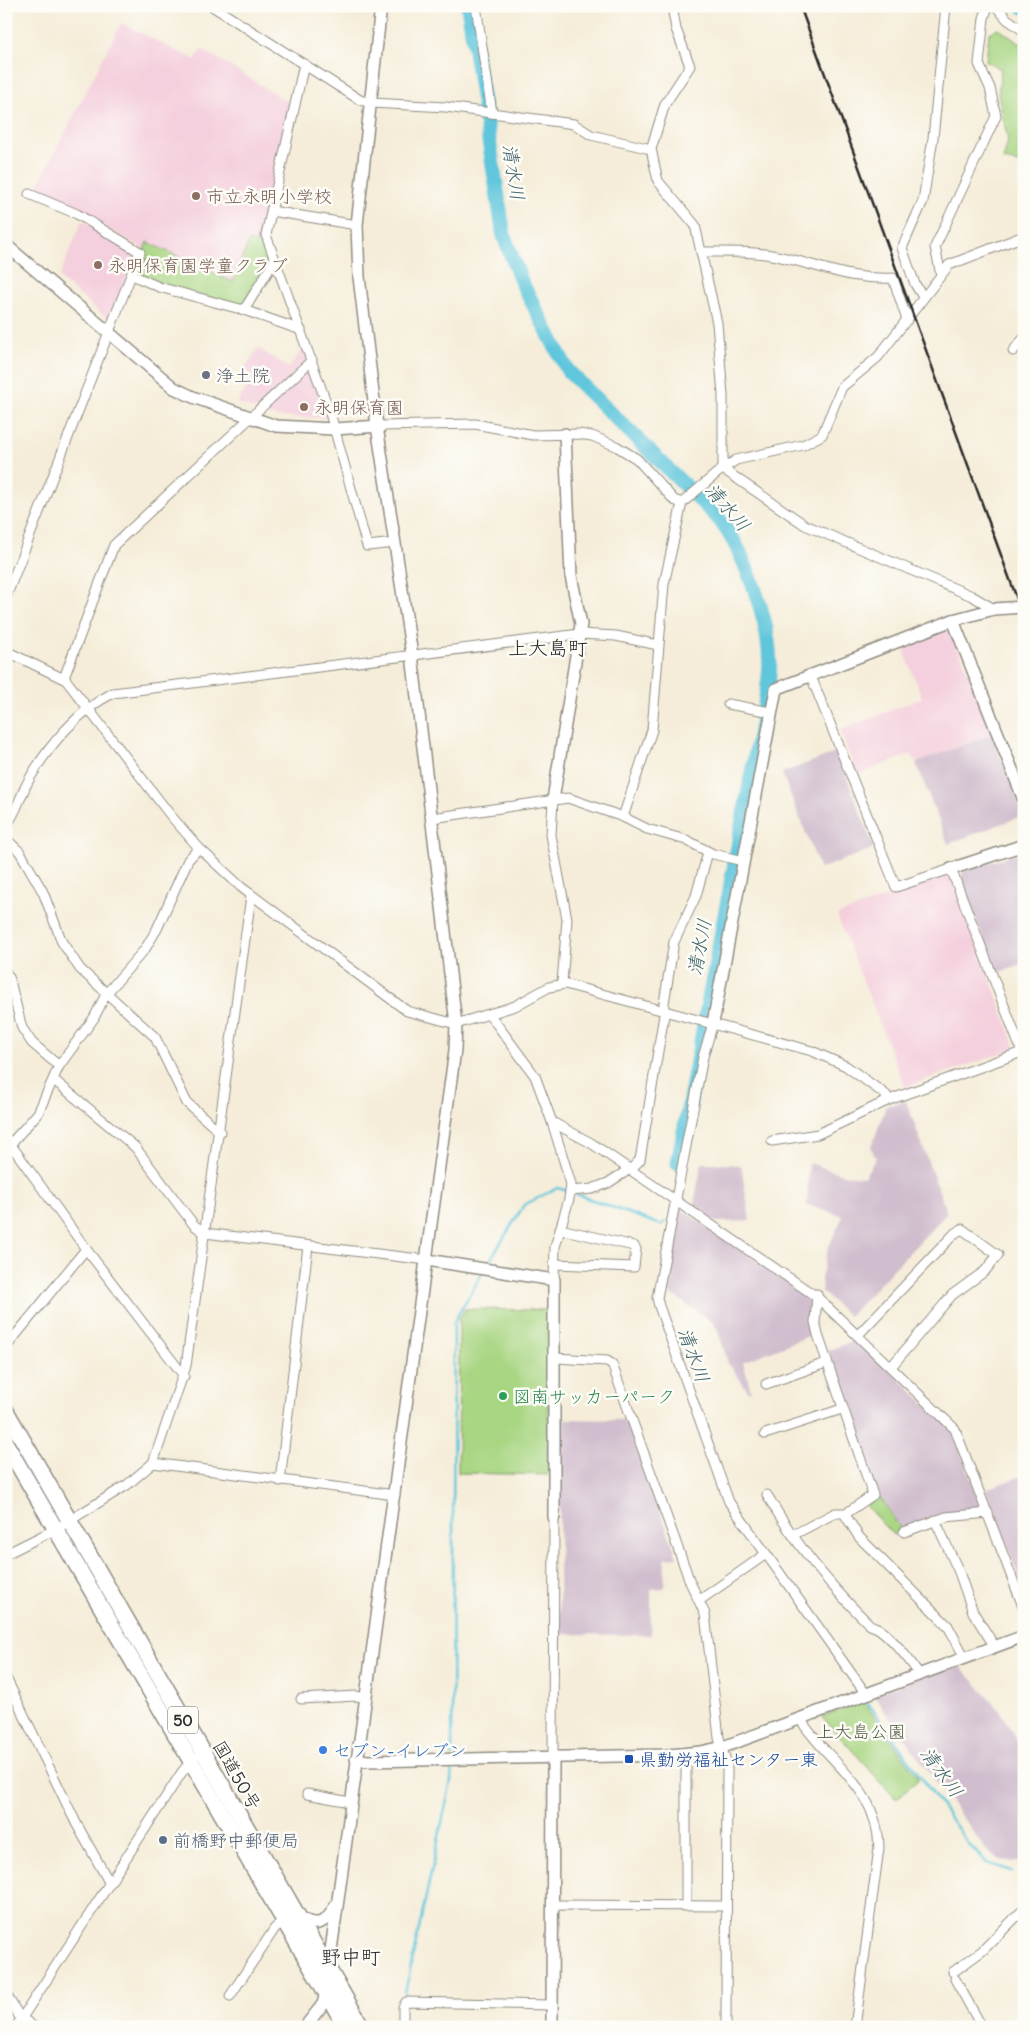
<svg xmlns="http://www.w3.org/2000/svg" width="1030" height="2033" viewBox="0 0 1030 2033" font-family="Delius,'Klee One',sans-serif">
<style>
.built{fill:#f4cfdd}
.industrial{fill:#d0bdcd}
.green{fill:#a9d683;stroke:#6a8057}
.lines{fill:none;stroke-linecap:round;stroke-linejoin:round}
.stream{stroke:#5fc6dc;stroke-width:2.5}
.river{stroke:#5fc6dc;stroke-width:15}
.minor-casing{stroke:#908c82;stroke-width:11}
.tertiary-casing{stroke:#908c82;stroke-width:14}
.trunk-casing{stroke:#908c82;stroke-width:18}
.minor{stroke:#fff;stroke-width:9}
.tertiary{stroke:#fff;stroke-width:11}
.trunk{stroke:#fff;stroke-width:15}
.rail{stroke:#2b2b2b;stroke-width:2.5}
.education-dot{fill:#8d6e63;stroke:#fdfcf7;stroke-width:2}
.worship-dot{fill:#6b7280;stroke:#fdfcf7;stroke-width:2}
.leisure-dot{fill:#2e9e5b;stroke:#fdfcf7;stroke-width:2}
.shop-dot{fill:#3f7fe0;stroke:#fdfcf7;stroke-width:2}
.transit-dot{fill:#1a4fb4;stroke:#fdfcf7;stroke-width:2}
.service-dot{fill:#5c6f8a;stroke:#fdfcf7;stroke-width:2}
.labels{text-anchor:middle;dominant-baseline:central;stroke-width:5;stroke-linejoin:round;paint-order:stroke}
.shield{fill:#fdfcf7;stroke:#6a6a68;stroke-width:1}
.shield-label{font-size:16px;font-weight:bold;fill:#2b2b2b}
.education-label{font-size:18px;fill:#785e54;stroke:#fdfcf7;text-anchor:start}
.worship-label{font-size:18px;fill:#5b616d;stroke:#fdfcf7;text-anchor:start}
.leisure-label{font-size:18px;fill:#27864d;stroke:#fdfcf7;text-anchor:start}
.park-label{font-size:18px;fill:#515e45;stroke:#fdfcf7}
.shop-label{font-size:18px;fill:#366cbe;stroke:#fdfcf7;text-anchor:start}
.transit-label{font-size:18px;fill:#164399;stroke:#fdfcf7;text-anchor:start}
.street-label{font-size:18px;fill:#2b2b2b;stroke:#fdfcf7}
.service-label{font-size:18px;fill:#4e5e75;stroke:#fdfcf7;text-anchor:start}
.water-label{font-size:19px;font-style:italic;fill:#3d6169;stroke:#fdfcf7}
.quarter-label{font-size:20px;fill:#2b2b2b;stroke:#fdfcf7}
</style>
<rect width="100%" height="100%" fill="#fdfcf7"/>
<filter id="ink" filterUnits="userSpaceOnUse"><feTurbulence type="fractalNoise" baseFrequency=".02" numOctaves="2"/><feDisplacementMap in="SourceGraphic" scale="10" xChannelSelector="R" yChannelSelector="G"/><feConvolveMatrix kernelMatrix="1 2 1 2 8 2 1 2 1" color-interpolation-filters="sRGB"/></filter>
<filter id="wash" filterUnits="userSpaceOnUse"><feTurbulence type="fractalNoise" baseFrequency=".0096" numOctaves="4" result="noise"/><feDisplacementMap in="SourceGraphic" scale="20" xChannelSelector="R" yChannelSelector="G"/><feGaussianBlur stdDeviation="1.12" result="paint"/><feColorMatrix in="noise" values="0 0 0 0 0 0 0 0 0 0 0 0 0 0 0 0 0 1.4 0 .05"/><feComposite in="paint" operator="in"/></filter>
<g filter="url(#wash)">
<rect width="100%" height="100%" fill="#f5edd9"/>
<!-- built -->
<g class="built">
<path d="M 121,23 L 195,60 L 202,49 L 291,104 L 262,231 L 264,245 L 249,241 L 233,282 L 147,243 L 144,250 L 79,211 L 34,193 Z"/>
<path d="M 82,220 L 136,252 L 110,321 L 59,278 Z"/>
<path d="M 258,348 L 289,368 L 303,349 L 308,359 L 255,410 L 237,403 L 254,376 L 244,370 Z"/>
<path d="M 308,370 L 311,371 L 326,418 L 276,417 L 266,414 L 265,410 Z"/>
<path d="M 944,629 L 953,634 L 992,734 L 916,763 L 911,754 L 857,775 L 840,730 L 922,698 L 902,645 Z"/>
<path d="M 947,875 L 952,879 L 1015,1045 L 1014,1049 L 905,1087 L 837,915 Z"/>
</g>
<!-- industrial -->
<g class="industrial">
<path d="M 992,734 L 1024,815 L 948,844 L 916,763 Z"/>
<path d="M 837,752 L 874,848 L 820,869 L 782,773 Z"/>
<path d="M 1024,851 L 1024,963 L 997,973 L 960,879 L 964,871 Z"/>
<path d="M 906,1101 L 947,1213 L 849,1316 L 822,1292 L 821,1279 L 828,1248 L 843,1216 L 807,1205 L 809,1163 L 846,1175 L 864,1177 L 876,1158 L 871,1148 L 886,1106 Z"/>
<path d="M 702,1163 L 741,1165 L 750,1221 L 716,1222 L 693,1208 Z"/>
<path d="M 678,1207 L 809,1297 L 814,1334 L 743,1362 L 751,1391 L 749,1392 L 728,1363 L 717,1328 L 711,1321 L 661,1287 Z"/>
<path d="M 858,1339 L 952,1429 L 981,1506 L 977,1510 L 941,1514 L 901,1529 L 874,1486 L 828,1351 Z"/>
<path d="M 560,1419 L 627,1420 L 677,1557 L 665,1558 L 664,1588 L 651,1589 L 651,1635 L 559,1634 Z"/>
<path d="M 1024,1475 L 1024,1591 L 986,1489 Z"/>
<path d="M 957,1663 L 1000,1710 L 1024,1755 L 1024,1863 L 1000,1860 L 986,1850 L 873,1695 Z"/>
</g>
<!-- green -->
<g class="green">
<path d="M 998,28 L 1020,44 L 1024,40 L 1024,164 L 1003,160 L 1008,141 L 998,94 L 1001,69 L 986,61 L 989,33 Z"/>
<path d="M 249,241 L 264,245 L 271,260 L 244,304 L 241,306 L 162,286 L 136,274 L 147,242 L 233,282 Z"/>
<path d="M 465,1309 L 549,1310 L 548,1475 L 458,1473 L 459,1319 Z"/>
<path d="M 879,1496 L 901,1529 L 893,1535 L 865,1505 Z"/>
<path d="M 863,1701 L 919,1779 L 896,1799 L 822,1717 Z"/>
</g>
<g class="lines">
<!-- stream -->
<g class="stream">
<path d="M 576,1194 L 661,1225 L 667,1221"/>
<path d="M 487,1265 L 524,1205 L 557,1188 L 568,1191"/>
<path d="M 865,1699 L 970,1846 L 987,1863 L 1012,1871"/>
<path d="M 452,1756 L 454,1322 L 483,1272"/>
<path d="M 405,1993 L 451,1781 L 452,1764"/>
</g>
<!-- river -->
<g class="river">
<path d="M 468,6 L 504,236 L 521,281 L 568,371 L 718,518 C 742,546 766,613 769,650 C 771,669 768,686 765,704 L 678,1163"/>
<path d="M 1023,6 L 1024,7"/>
</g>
</g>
</g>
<g filter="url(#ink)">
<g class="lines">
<defs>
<g id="minor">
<path d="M 212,6 L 360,100 L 371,103 L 446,107 L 574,124 L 591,135 L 651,149"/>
<path d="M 476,6 L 492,113"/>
<path d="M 672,6 L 676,29 L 690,66 L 665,104 L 651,149 L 658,181 L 695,225 L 717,323 L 723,395 L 723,469"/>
<path d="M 996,6 L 1007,19 L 1024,31"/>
<path d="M 304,64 L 266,235 L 330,413 L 367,546 L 395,543"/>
<path d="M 271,211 L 357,225"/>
<path d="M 701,252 C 726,252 752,251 777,256 C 820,265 846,280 893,278 L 907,320"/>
<path d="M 132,275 L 159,287 L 244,310 L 301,330"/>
<path d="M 941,275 L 935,247 L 996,116 L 990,88 L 979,64 L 984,18 L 988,6"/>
<path d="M 923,297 L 915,284 L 902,248 L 923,201 L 933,138 L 946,6"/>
<path d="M 244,310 L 275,260"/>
<path d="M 1013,351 L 1024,338"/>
<path d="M 380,426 L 475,424 L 533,435 L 578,434 L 592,436 L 616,446 L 637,459 L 674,500 L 682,503"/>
<path d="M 723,469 L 805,525 L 972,596 L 994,609"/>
<path d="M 6,597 L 140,252 L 77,214 L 29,194"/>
<path d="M 6,651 L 66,680 L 171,816 L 199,848 L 241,887 L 407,1011 L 456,1024 L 515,1006 L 549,987 L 565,984 L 812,1051 L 846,1066 L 886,1095 L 889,1100"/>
<path d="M 64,678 L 114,545 L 312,360"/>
<path d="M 728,704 L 771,712"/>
<path d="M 553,800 L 551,835 L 567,919 L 562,983"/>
<path d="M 623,817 L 652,730 L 664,584 L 682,503 L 717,473 L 736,460 L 803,445 L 822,435 L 842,387 L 878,357 L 949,265 L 1024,236"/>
<path d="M 432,818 L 568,798 L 623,817 L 647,829 L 686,840 L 713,854 L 743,861"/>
<path d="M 6,826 C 17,812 21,793 30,778 C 49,745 79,710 113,693 L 580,634 L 616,636 L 658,645"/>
<path d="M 6,839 L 20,852 L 43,892 L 62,942 L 80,969 L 155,1037 L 187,1103 L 220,1132"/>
<path d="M 6,973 L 9,977 L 22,1028 L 32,1043 L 59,1066"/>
<path d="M 490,1015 L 535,1076 L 552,1122 L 571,1184 L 569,1199 L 555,1247 L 554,1280"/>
<path d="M 713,1023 L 703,1057 L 657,1298 L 659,1306 L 729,1502 L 866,1694"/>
<path d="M 54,1080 L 135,1147 L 194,1225 L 205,1233 L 427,1260"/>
<path d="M 552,1122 L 591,1143 L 817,1297 L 955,1429 L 1024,1609"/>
<path d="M 6,1138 L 86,1249 L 184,1376"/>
<path d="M 772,1141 L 818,1134 L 889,1100 L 1022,1052 L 951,869 L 896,887 L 810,674"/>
<path d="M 6,1149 L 38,1113 L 59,1066 L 94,1018 L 106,994 L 145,949 L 157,929 L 188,860 L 199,848"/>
<path d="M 571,1191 L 592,1189 L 608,1183 L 633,1167 L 640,1160 L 664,1015 L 664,1003 L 674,942 L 696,896 L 708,852"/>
<path d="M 554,1264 L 634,1267 L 636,1249 L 634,1246 L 560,1229"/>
<path d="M 817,1294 L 815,1322 L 818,1335 L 873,1495 L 845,1514"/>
<path d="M 858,1335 L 955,1233 L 962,1229 L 998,1255 L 985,1271 L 952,1295 L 891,1367"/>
<path d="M 6,1347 L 86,1249"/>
<path d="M 555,1358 L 607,1361 L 612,1364 L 690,1582 L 705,1614 L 719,1738 L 727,1765 L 726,2027"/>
<path d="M 766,1384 L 826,1363"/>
<path d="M 765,1434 L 842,1409"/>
<path d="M 153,1463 L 395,1495"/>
<path d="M 280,1481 L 308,1246"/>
<path d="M 767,1495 C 794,1542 830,1586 869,1624 C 872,1627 875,1626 879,1629 C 890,1636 913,1663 919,1675"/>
<path d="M 935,1520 L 959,1572 L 973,1612 L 995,1647"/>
<path d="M 904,1532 L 946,1517 L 988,1513"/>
<path d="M 793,1535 L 835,1513 L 844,1513 L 859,1537 L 948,1626 L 965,1658"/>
<path d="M 6,1554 L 56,1529 L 127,1485 L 153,1463 L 186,1366 L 251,896"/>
<path d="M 700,1600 L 766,1554"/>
<path d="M 6,1678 L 76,1823 L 109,1882"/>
<path d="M 301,1699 L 357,1696 L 365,1698"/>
<path d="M 800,1719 C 829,1764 878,1787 879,1848 L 855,2027"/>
<path d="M 686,1754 L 686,1906"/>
<path d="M 553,1757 L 554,1517"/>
<path d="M 307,1794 L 350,1802"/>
<path d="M 553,1905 L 726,1906"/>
<path d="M 953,1972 L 982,1951 L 1024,1909"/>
<path d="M 955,1979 L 982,2027"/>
<path d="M 6,1994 L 19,2016 L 34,2027"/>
<path d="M 230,1996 L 275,1928 L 284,1921"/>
<path d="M 16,2027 L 182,1772 L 194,1758"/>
<path d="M 403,2027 L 403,2007 L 406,2002 L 552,2005"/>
</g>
<g id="tertiary">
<path d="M 6,245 L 174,388 L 193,397 L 276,426 L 334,429 L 380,426"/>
<path d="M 953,620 L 1024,800"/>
<path d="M 553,800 L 581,624 L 571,576 L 565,434"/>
<path d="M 951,869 L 1024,845"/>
<path d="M 713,1023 L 776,689 L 953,620 L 994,609 L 1024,607"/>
<path d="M 1022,1052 L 1024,1051"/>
<path d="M 427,1260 L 554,1280 L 554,1517"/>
<path d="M 356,1759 L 367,1761 L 669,1755 L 701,1752 L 723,1747 L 1024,1636"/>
<path d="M 299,1916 C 317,1930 328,1922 336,1904"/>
<path d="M 328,1972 L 455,1050 L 456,1024 L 412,655 L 377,426 L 359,277 L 357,225 L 381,6"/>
<path d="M 305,2027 L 323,2004 L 327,1988"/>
<path d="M 552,2027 L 553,1757"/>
</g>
<g id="trunk">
<path d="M 6,1411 L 362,2027"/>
<path d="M 6,1444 L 346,2027"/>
</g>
</defs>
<!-- minor casing -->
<use href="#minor" class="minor-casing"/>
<!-- tertiary casing -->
<use href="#tertiary" class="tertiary-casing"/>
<!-- trunk casing -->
<use href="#trunk" class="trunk-casing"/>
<!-- minor -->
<use href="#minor" class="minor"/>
<!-- tertiary -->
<use href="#tertiary" class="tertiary"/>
<!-- trunk -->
<use href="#trunk" class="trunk"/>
<!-- rail -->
<path class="rail" d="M 800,6 L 1024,618"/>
</g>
</g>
<!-- markers -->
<g class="education-dot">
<circle cx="196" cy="196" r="5"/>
<circle cx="98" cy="265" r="5"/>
<circle cx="304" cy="407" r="5"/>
</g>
<circle class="worship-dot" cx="206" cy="375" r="5"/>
<circle class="leisure-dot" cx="503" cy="1396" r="5"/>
<circle class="shop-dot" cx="323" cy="1750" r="5"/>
<rect class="transit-dot" x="624" y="1754" width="10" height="10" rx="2.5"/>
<circle class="service-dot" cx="163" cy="1840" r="5"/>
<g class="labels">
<!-- shield labels -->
<rect class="shield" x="168" y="1706.5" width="30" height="27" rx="4"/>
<g class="shield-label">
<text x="183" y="1720">50</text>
</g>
<!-- education labels -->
<g class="education-label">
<text x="206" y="196">市立永明小学校</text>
<text x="108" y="265">永明保育園学童クラブ</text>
<text x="314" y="407">永明保育園</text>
</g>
<!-- worship labels -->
<g class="worship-label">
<text x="216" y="375">浄土院</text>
</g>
<!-- leisure labels -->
<g class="leisure-label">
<text x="513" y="1396">図南サッカーパーク</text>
</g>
<!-- park labels -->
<g class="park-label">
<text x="861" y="1731">上大島公園</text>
</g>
<!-- shop labels -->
<g class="shop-label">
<text x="333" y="1750">セブン-イレブン</text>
</g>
<!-- transit labels -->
<g class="transit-label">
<text x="639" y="1759">県勤労福祉センター東</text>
</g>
<!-- street labels -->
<g class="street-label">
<text transform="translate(237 1775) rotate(60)">国道50号</text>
</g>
<!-- service labels -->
<g class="service-label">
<text x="173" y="1840">前橋野中郵便局</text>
</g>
<!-- water labels -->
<g class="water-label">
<text transform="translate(514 172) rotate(81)">清水川</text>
<text transform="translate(728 507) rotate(49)">清水川</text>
<text transform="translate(699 947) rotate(-79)">清水川</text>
<text transform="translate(694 1355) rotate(70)">清水川</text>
<text transform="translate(942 1772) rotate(54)">清水川</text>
</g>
<!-- quarter labels -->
<g class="quarter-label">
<text x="548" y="647">上大島町</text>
<text x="351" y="1956">野中町</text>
</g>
</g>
<!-- margin -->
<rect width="1030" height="2033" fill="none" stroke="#fdfcf7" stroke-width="25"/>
</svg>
